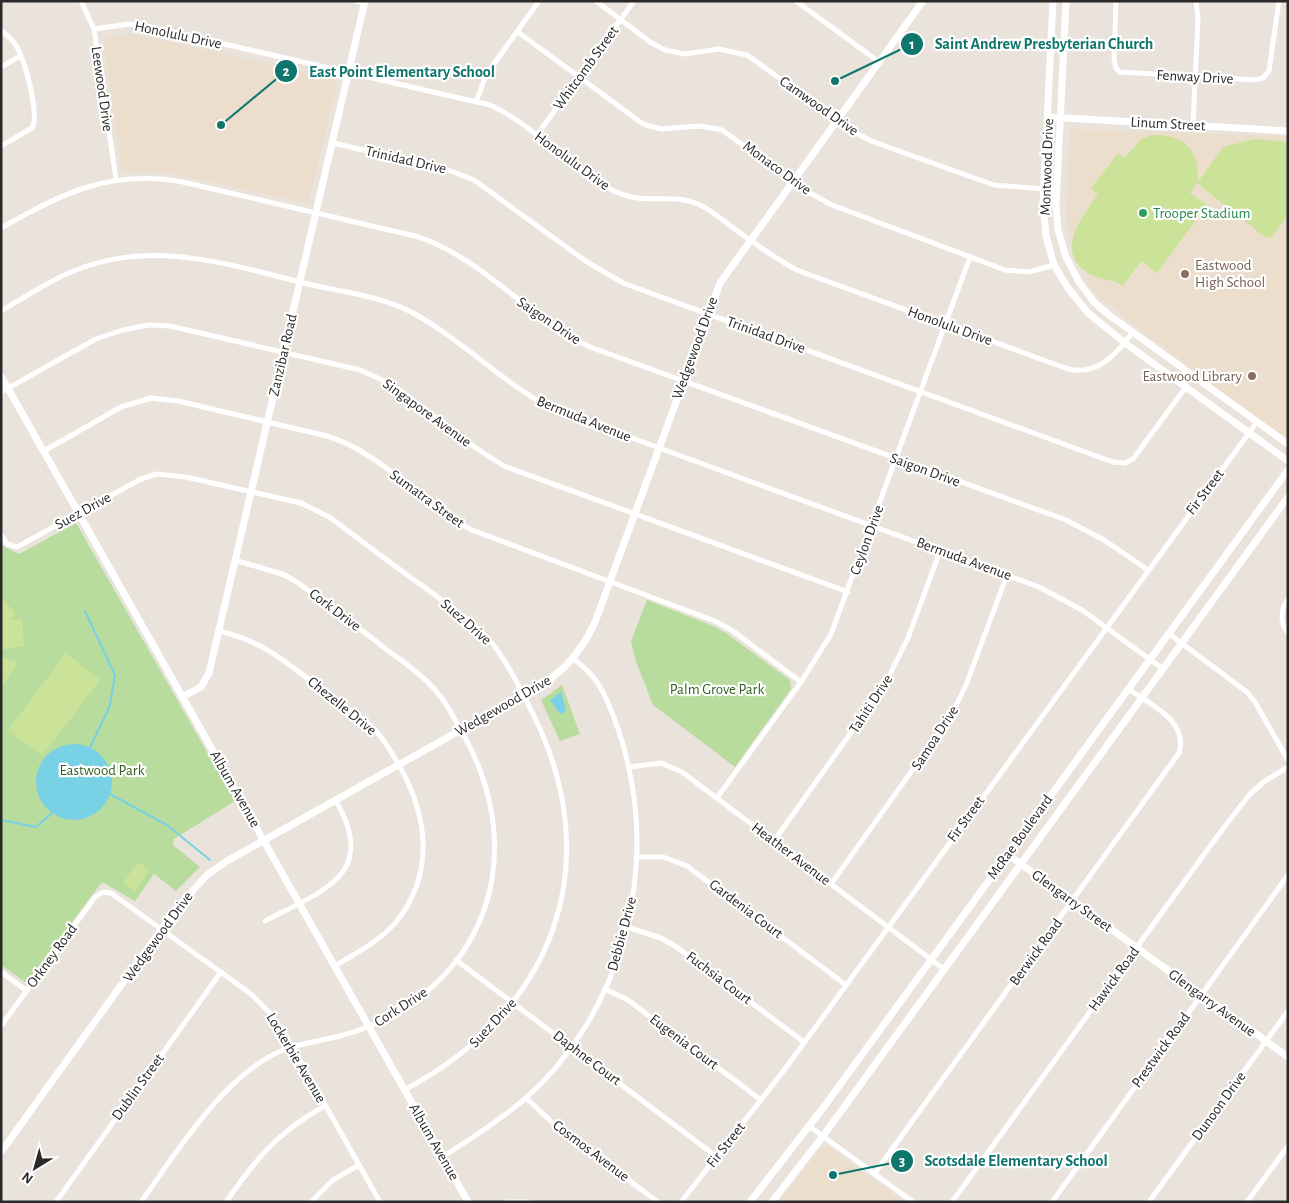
<svg xmlns="http://www.w3.org/2000/svg" width="1289" height="1203" viewBox="0 0 1289 1203" font-family="'Alegreya Sans',sans-serif">
<style>
.education{fill:#ebdecd}
.green{fill:#b8dc9d}
.pitch{fill:#cae399}
.water{fill:#78d1e4}
.lines{fill:none;stroke-linecap:round;stroke-linejoin:round}
.stream{stroke:#78d1e4;stroke-width:2}
.street{stroke:#fff;stroke-width:5}
.secondary{stroke:#fff;stroke-width:7}
.leisure-dot{fill:#2e9e5b;stroke:#fff;stroke-width:2}
.education-dot{fill:#8d6e63;stroke:#fff;stroke-width:2}
.labels{text-anchor:middle;dominant-baseline:central;stroke-width:4.5;stroke-linejoin:round;paint-order:stroke}
.street-label{font-size:15px;fill:#292929;stroke:#fff}
.leisure-label{font-size:15px;fill:#27864d;stroke:#fff;text-anchor:start}
.education-label{font-size:15px;fill:#785e54;stroke:#fff;text-anchor:start}
.park-label{font-size:15px;fill:#336020;stroke:#fff}
.leader{fill:none;stroke:#0f766e;stroke-width:2}
.callout-dot{fill:#0f766e;stroke:#fff;stroke-width:2}
.mark-label{font-size:15px;text-anchor:middle;font-weight:bold;fill:#fff}
.callout-label{font-size:16px;text-anchor:middle;font-weight:bold;fill:#0f766e;stroke:#fff;stroke-width:4.5;stroke-linejoin:round;paint-order:stroke}
</style>
<rect width="100%" height="100%" fill="#eae3dc"/>
<!-- education -->
<g class="education">
<path d="M 134,34 L 335,79 L 337,83 L 309,202 L 305,203 L 170,173 L 122,171 L 103,43 L 106,37 Z"/>
<path d="M 1070,129 L 1288,136 L 1288,444 L 1094,293 L 1073,256 L 1066,217 Z"/>
<path d="M 827,1146 L 830,1148 L 904,1202 L 779,1202 L 820,1149 Z"/>
</g>
<!-- green -->
<g class="green">
<path d="M 76,523 L 235,801 L 174,839 L 173,845 L 200,867 L 176,891 L 154,874 L 135,901 L 102,882 L 26,983 L 1,965 L 1,545 L 19,554 Z"/>
<path d="M 647,600 L 711,625 L 726,633 L 790,680 L 791,689 L 735,767 L 653,705 L 635,659 L 631,641 Z"/>
<path d="M 562,685 L 580,734 L 560,741 L 541,700 Z"/>
</g>
<!-- pitch -->
<g class="pitch">
<path d="M 1152,135 C 1184,134 1200,150 1198,182 L 1223,147 L 1254,139 L 1288,142 L 1288,215 L 1272,237 L 1266,238 L 1197,183 L 1190,193 L 1207,205 L 1157,273 L 1141,261 L 1123,286 C 1110,277 1102,281 1090,274 C 1053,254 1082,217 1098,194 L 1091,188 L 1118,153 L 1125,158 L 1141,139 Z"/>
<path d="M 1,598 L 16,613 L 10,620 L 22,619 L 24,646 L 1,650 Z"/>
<path d="M 66,653 L 100,680 L 42,756 L 8,730 Z"/>
<path d="M 1,657 L 18,662 L 5,683 L 1,684 Z"/>
<path d="M 138,862 L 149,870 L 135,891 L 123,883 Z"/>
</g>
<!-- water -->
<g class="water">
<path d="M 561,692 L 566,711 L 560,714 L 550,700 Z"/>
<circle cx="74" cy="782" r="38"/>
</g>
<g class="lines">
<!-- stream -->
<g class="stream">
<path d="M 85,611 L 115,675 L 110,705 L 90,748"/>
<path d="M 110,794 L 167,825 L 210,860"/>
<path d="M 1,820 L 36,827 L 52,813"/>
</g>
<!-- street -->
<g class="street">
<path d="M 81,1 L 94,29 L 116,179"/>
<path d="M 356,1 L 364,3"/>
<path d="M 596,1 L 650,42 L 665,50 L 685,54 L 719,49 L 747,55 L 856,133 L 871,141 L 994,185 L 1057,190"/>
<path d="M 796,1 L 879,62"/>
<path d="M 1116,1 L 1114,59 L 1116,68 L 1120,72 L 1255,80 L 1263,78 L 1269,71 L 1279,1"/>
<path d="M 94,29 L 129,24 L 150,27 L 490,105 C 536,126 568,168 612,190 C 644,207 670,192 698,204 C 710,209 721,219 732,227 C 754,243 775,259 799,271 L 1068,369 C 1097,376 1117,354 1133,332"/>
<path d="M 1,30 C 7,35 13,40 17,47 C 25,62 40,114 32,128 L 1,146"/>
<path d="M 518,32 L 643,124 L 661,129 L 700,126 L 722,130 L 810,193 L 832,205 L 1005,270 L 1029,272 L 1054,265"/>
<path d="M 1,67 L 20,56"/>
<path d="M 476,102 L 486,75 L 539,1"/>
<path d="M 1193,125 L 1198,19 L 1196,1"/>
<path d="M 537,135 L 634,1"/>
<path d="M 333,143 L 448,170 L 474,180 L 584,260 L 623,283 L 1113,462 L 1125,463 L 1133,459 L 1186,387"/>
<path d="M 1,228 C 63,193 110,169 183,182 L 419,237 C 483,259 529,318 590,347 L 1066,520 L 1104,540 L 1148,570"/>
<path d="M 1,311 C 24,298 47,282 71,272 C 151,238 227,264 308,284 C 342,292 382,296 413,313 C 462,340 501,381 550,408 L 1039,587 L 1082,610 L 1163,669"/>
<path d="M 1,392 L 96,339 L 123,330 L 149,325 L 170,326 L 360,370 L 393,385 L 476,448 L 504,466 L 848,592"/>
<path d="M 44,451 L 121,407 L 151,398 L 178,401 L 327,436 C 383,453 421,504 472,530 L 715,621 L 733,631 L 801,682"/>
<path d="M 1,535 L 7,544 L 17,547 L 141,479 L 157,474 L 186,477 L 301,503 L 331,518 C 364,543 397,568 431,592 C 452,608 475,623 492,643 C 507,662 519,686 530,708 C 610,862 555,1011 404,1090"/>
<path d="M 1288,599 C 1280,610 1280,623 1288,633"/>
<path d="M 219,631 C 265,642 284,661 320,688 C 338,701 358,714 374,729 C 385,740 392,753 400,767 C 428,817 435,874 396,922 C 379,942 356,953 335,966"/>
<path d="M 1168,633 L 1247,692 L 1255,702 L 1288,760"/>
<path d="M 629,767 L 661,763 L 682,772 L 945,970"/>
<path d="M 717,798 L 801,682 L 831,634 L 970,257"/>
<path d="M 774,841 L 884,686 L 908,638 L 940,551"/>
<path d="M 637,857 L 663,857 L 687,866 L 846,985"/>
<path d="M 831,884 L 951,716 L 966,685 L 1007,575"/>
<path d="M 265,921 C 322,891 379,875 336,801"/>
<path d="M 627,927 L 661,938 L 678,948 L 804,1042"/>
<path d="M 456,960 L 717,1157"/>
<path d="M 1,972 L 27,991"/>
<path d="M 605,989 L 628,1000 L 761,1100"/>
<path d="M 1,1026 L 95,897 L 103,892 L 111,893 L 251,994 L 269,1012 L 284,1032 L 380,1202"/>
<path d="M 526,1098 L 555,1125 L 658,1202"/>
<path d="M 809,1126 L 913,1202"/>
<path d="M 442,1157 C 471,1139 500,1120 526,1098 C 615,1019 654,889 630,774 C 625,747 613,709 599,685 C 593,674 582,666 573,658"/>
<path d="M 874,1174 L 1179,753 C 1189,721 1150,704 1128,689"/>
<path d="M 56,1202 L 221,972"/>
<path d="M 141,1202 C 176,1153 224,1075 281,1051 C 300,1043 320,1041 340,1036 C 366,1029 390,1019 412,1003 C 505,937 516,826 462,732 C 454,718 447,703 436,691 C 421,673 400,660 382,646 C 354,624 325,603 297,582 L 285,575 L 235,560"/>
<path d="M 226,1202 C 256,1159 277,1132 325,1106"/>
<path d="M 311,1202 L 333,1180 L 359,1165"/>
<path d="M 507,1202 L 529,1202"/>
<path d="M 681,1202 L 785,1069 L 1257,422"/>
<path d="M 952,1202 L 1216,838 L 1249,795 L 1265,781 L 1288,767"/>
<path d="M 1052,1202 L 1288,875"/>
<path d="M 1149,1202 L 1288,1011"/>
<path d="M 1247,1202 L 1288,1146"/>
</g>
<!-- secondary -->
<g class="secondary">
<path d="M 1053,1 L 1043,203 L 1046,236 L 1054,265 L 1068,288 L 1088,313 L 1125,343 L 1288,461"/>
<path d="M 1066,1 L 1056,206 L 1058,230 L 1066,257 L 1079,282 L 1094,302 L 1109,315 L 1288,444"/>
<path d="M 1049,117 L 1288,131"/>
<path d="M 1,376 L 468,1202"/>
<path d="M 182,697 L 201,687 L 209,673 L 365,1"/>
<path d="M 1007,854 L 1288,1057"/>
<path d="M 1,1152 L 176,909 L 207,875 L 227,861 L 541,685 C 566,670 583,649 595,622 L 720,283 L 923,1"/>
<path d="M 750,1202 L 826,1104 L 1288,470"/>
<path d="M 772,1202 L 823,1136 L 1288,497"/>
</g>
</g>
<!-- markers -->
<circle class="leisure-dot" cx="1143" cy="213" r="5"/>
<g class="education-dot">
<circle cx="1185" cy="274" r="5"/>
<circle cx="1252" cy="376" r="5"/>
</g>
<g class="labels">
<!-- street labels -->
<g class="street-label">
<text transform="translate(178 35) rotate(12)">Honolulu Drive</text>
<text transform="translate(586 68) rotate(-54)">Whitcomb Street</text>
<text transform="translate(1195 77) rotate(3)">Fenway Drive</text>
<text transform="translate(102 89) rotate(82)">Leewood Drive</text>
<text transform="translate(819 106) rotate(35)">Camwood Drive</text>
<text transform="translate(1168 124) rotate(3)">Linum Street</text>
<text transform="translate(406 160) rotate(13)">Trinidad Drive</text>
<text transform="translate(572 161) rotate(36)">Honolulu Drive</text>
<text transform="translate(1047 167) rotate(-88)">Montwood Drive</text>
<text transform="translate(777 168) rotate(36)">Monaco Drive</text>
<text transform="translate(549 321) rotate(34)">Saigon Drive</text>
<text transform="translate(950 326) rotate(20)">Honolulu Drive</text>
<text transform="translate(766 335) rotate(20)">Trinidad Drive</text>
<text transform="translate(695 348) rotate(-70)">Wedgewood Drive</text>
<text transform="translate(283 355) rotate(-77)">Zanzibar Road</text>
<text transform="translate(427 413) rotate(36)">Singapore Avenue</text>
<text transform="translate(584 419) rotate(22)">Bermuda Avenue</text>
<text transform="translate(925 470) rotate(20)">Saigon Drive</text>
<text transform="translate(1205 492) rotate(-53)">Fir Street</text>
<text transform="translate(427 499) rotate(36)">Sumatra Street</text>
<text transform="translate(83 511) rotate(-29)">Suez Drive</text>
<text transform="translate(867 540) rotate(-70)">Ceylon Drive</text>
<text transform="translate(964 559) rotate(20)">Bermuda Avenue</text>
<text transform="translate(335 610) rotate(37)">Cork Drive</text>
<text transform="translate(466 622) rotate(41)">Suez Drive</text>
<text transform="translate(871 704) rotate(-57)">Tahiti Drive</text>
<text transform="translate(342 706) rotate(39)">Chezelle Drive</text>
<text transform="translate(503 706) rotate(-30)">Wedgewood Drive</text>
<text transform="translate(935 738) rotate(-57)">Samoa Drive</text>
<text transform="translate(235 789) rotate(60)">Album Avenue</text>
<text transform="translate(966 819) rotate(-54)">Fir Street</text>
<text transform="translate(1020 837) rotate(-54)">McRae Boulevard</text>
<text transform="translate(791 854) rotate(37)">Heather Avenue</text>
<text transform="translate(1072 901) rotate(36)">Glengarry Street</text>
<text transform="translate(746 909) rotate(37)">Gardenia Court</text>
<text transform="translate(622 934) rotate(-75)">Debbie Drive</text>
<text transform="translate(158 937) rotate(-54)">Wedgewood Drive</text>
<text transform="translate(1036 952) rotate(-54)">Berwick Road</text>
<text transform="translate(52 956) rotate(-54)">Orkney Road</text>
<text transform="translate(719 978) rotate(37)">Fuchsia Court</text>
<text transform="translate(1114 979) rotate(-54)">Hawick Road</text>
<text transform="translate(1212 1003) rotate(36)">Glengarry Avenue</text>
<text transform="translate(401 1007) rotate(-33)">Cork Drive</text>
<text transform="translate(493 1023) rotate(-47)">Suez Drive</text>
<text transform="translate(684 1042) rotate(37)">Eugenia Court</text>
<text transform="translate(1161 1050) rotate(-54)">Prestwick Road</text>
<text transform="translate(296 1058) rotate(59)">Lockerbie Avenue</text>
<text transform="translate(587 1058) rotate(37)">Daphne Court</text>
<text transform="translate(138 1087) rotate(-54)">Dublin Street</text>
<text transform="translate(1219 1106) rotate(-54)">Dunoon Drive</text>
<text transform="translate(434 1142) rotate(60)">Album Avenue</text>
<text transform="translate(726 1145) rotate(-52)">Fir Street</text>
<text transform="translate(591 1151) rotate(37)">Cosmos Avenue</text>
</g>
<!-- leisure labels -->
<g class="leisure-label">
<text x="1153" y="213">Trooper Stadium</text>
</g>
<!-- education labels -->
<g class="education-label">
<text x="1195" y="265">Eastwood<tspan x="1195" dy="17">High School</tspan></text>
<text x="1242" y="376" text-anchor="end">Eastwood Library</text>
</g>
<!-- park labels -->
<g class="park-label">
<text x="717" y="689">Palm Grove Park</text>
<text x="102" y="770">Eastwood Park</text>
</g>
</g>
<!-- callouts -->
<path class="leader" d="M835 81L912 44M221 125L286 71M833 1175L902 1161"/>
<g class="callout-dot">
<circle cx="835" cy="81" r="5"/>
<circle cx="221" cy="125" r="5"/>
<circle cx="833" cy="1175" r="5"/>
<circle cx="912" cy="44" r="12"/>
<circle cx="286" cy="71" r="12"/>
<circle cx="902" cy="1161" r="12"/>
</g>
<g class="mark-label">
<text x="912" y="49">1</text>
<text x="286" y="76">2</text>
<text x="902" y="1166">3</text>
</g>
<g class="callout-label">
<text x="1044" y="49">Saint Andrew Presbyterian Church</text>
<text x="402" y="77">East Point Elementary School</text>
<text x="1016" y="1166">Scotsdale Elementary School</text>
</g>
<!-- border -->
<rect width="1289" height="1203" fill="none" stroke="#292929" stroke-width="5"/>
<!-- north arrow -->
<g transform="translate(35 1168) rotate(217)" stroke="#ffffff" stroke-width="4" paint-order="stroke">
<path d="M0-4L9 19L0 12L-9 19Z" fill="#292929"/>
<text y="-8" font-size="14" font-weight="bold" text-anchor="middle" fill="#292929">N</text>
</g>
</svg>
